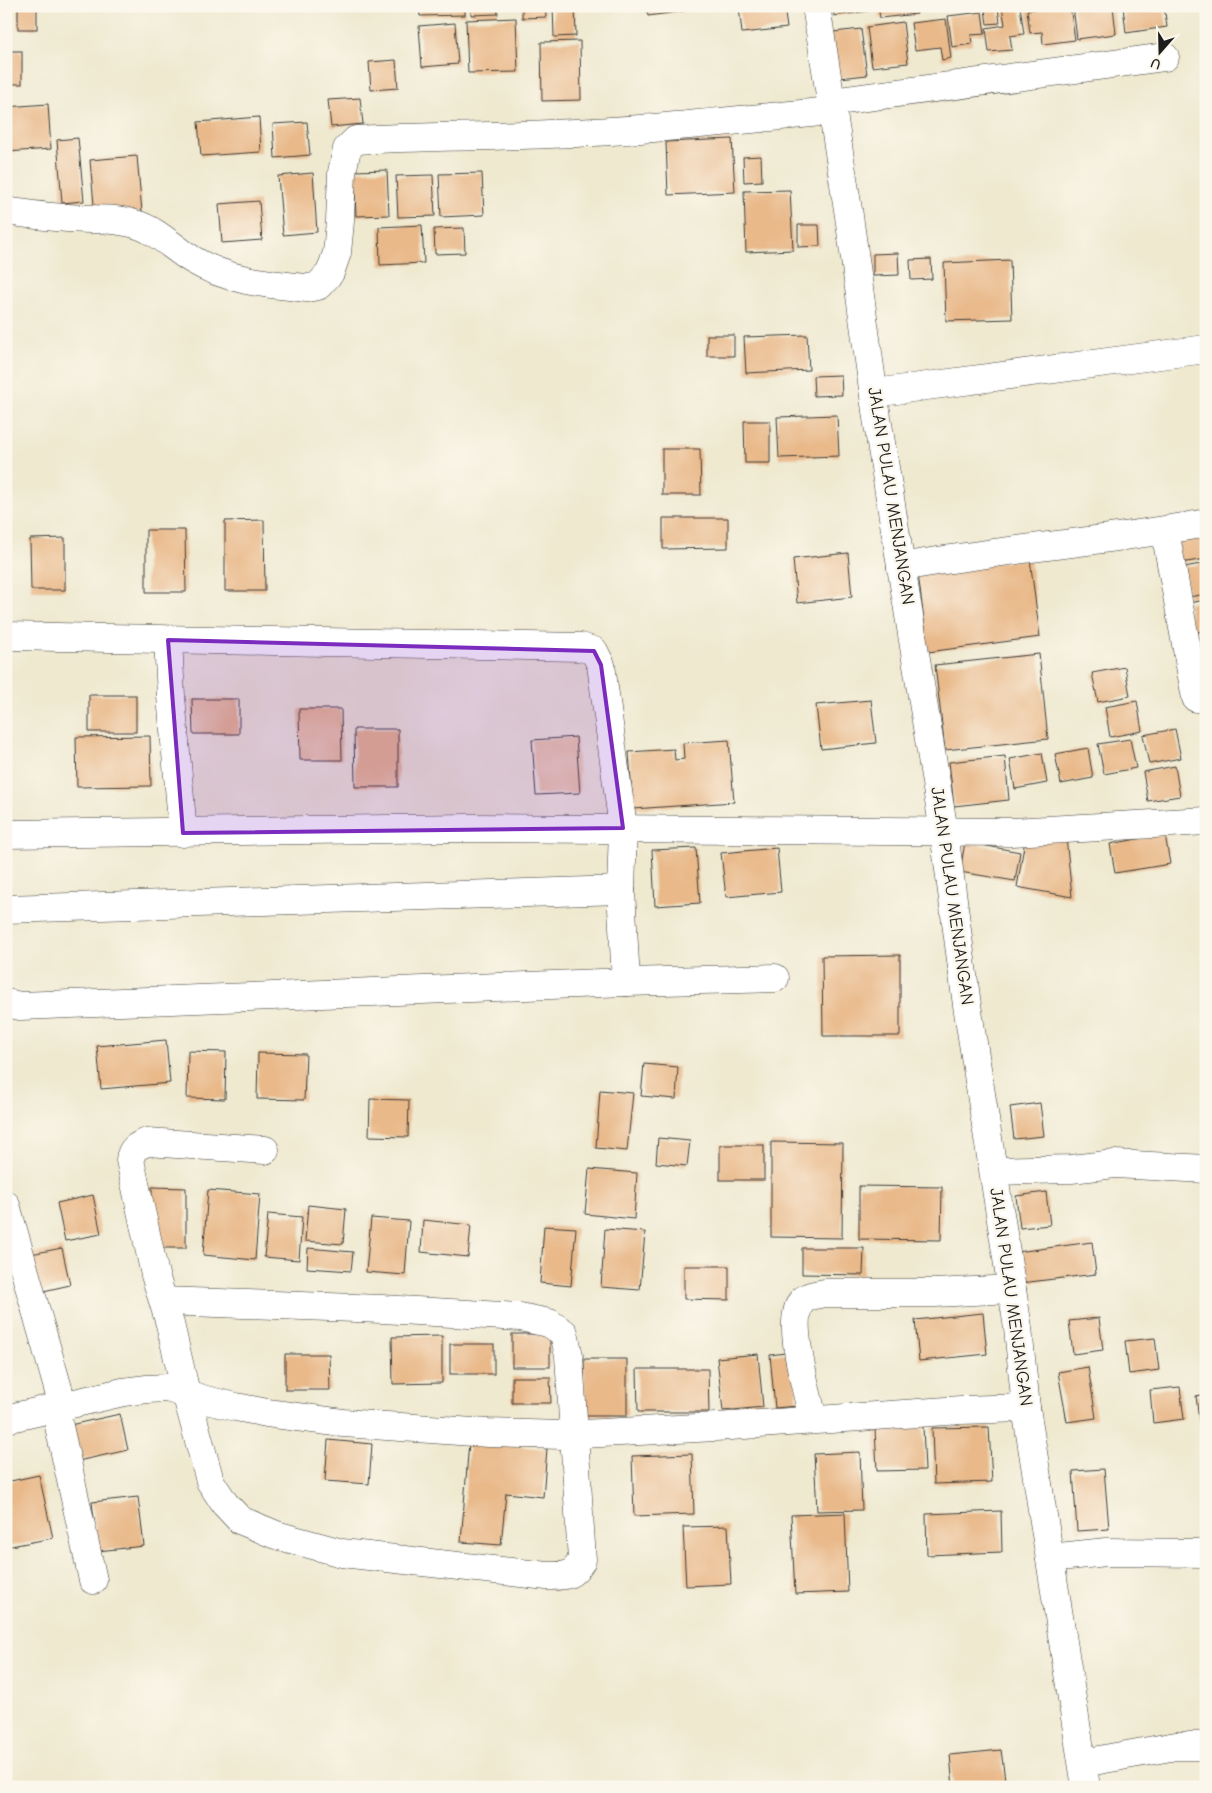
<svg xmlns="http://www.w3.org/2000/svg" width="1212" height="1793" viewBox="0 0 1212 1793" font-family="'Comic Neue',sans-serif">
<style>
.building{fill:#e9b98a}
.lines{fill:none;stroke-linecap:round;stroke-linejoin:round}
.minor-casing{stroke:#3c3b37;stroke-width:29}
.tertiary-casing{stroke:#3c3b37;stroke-width:29}
.minor{stroke:#fff;stroke-width:28}
.tertiary{stroke:#fff;stroke-width:28}
.marked{fill:#7b2cbf;fill-opacity:0.2;stroke:#7b2cbf;stroke-width:4;stroke-linejoin:round}
.labels{text-anchor:middle;dominant-baseline:central;stroke-width:5;stroke-linejoin:round;paint-order:stroke}
.street-label{font-size:18px;fill:#1c1c1c;stroke:#fbf7ec}
</style>
<rect width="100%" height="100%" fill="#fbf7ec"/>
<filter id="ink" filterUnits="userSpaceOnUse"><feTurbulence type="fractalNoise" baseFrequency=".02" numOctaves="2"/><feDisplacementMap in="SourceGraphic" scale="10" xChannelSelector="R" yChannelSelector="G"/><feConvolveMatrix kernelMatrix="1 2 1 2 8 2 1 2 1" color-interpolation-filters="sRGB"/></filter>
<filter id="wash" filterUnits="userSpaceOnUse"><feTurbulence type="fractalNoise" baseFrequency=".0096" numOctaves="4" result="noise"/><feDisplacementMap in="SourceGraphic" scale="20" xChannelSelector="R" yChannelSelector="G"/><feGaussianBlur stdDeviation="1.12" result="paint"/><feColorMatrix in="noise" values="0 0 0 0 0 0 0 0 0 0 0 0 0 0 0 0 0 1.4 0 .05"/><feComposite in="paint" operator="in"/></filter>
<g filter="url(#wash)">
<rect width="100%" height="100%" fill="#efe9d0"/>
<g id="blocks">
<!-- building -->
<g class="building">
<rect x="18" y="6" width="19" height="23"/>
<path d="M 419,6 L 465,6 L 465,15 L 420,16 Z"/>
<path d="M 471,6 L 497,6 L 498,14 L 471,15 Z"/>
<path d="M 522,6 L 545,6 L 546,17 L 522,18 Z"/>
<path d="M 553,6 L 575,6 L 576,36 L 554,37 Z"/>
<path d="M 646,6 L 684,6 L 684,11 L 648,16 Z"/>
<path d="M 784,6 L 787,28 L 742,33 L 739,7 Z"/>
<path d="M 833,6 L 874,6 L 875,10 L 834,16 Z"/>
<path d="M 878,6 L 916,6 L 917,14 L 880,18 Z"/>
<path d="M 1002,6 L 1020,6 L 1024,34 L 1010,36 L 1012,50 L 989,52 L 986,28 L 1005,25 Z"/>
<path d="M 1038,6 L 1070,6 L 1075,40 L 1043,44 L 1042,32 L 1030,33 L 1027,10 L 1039,9 Z"/>
<path d="M 1073,6 L 1113,6 L 1116,34 L 1077,39 Z"/>
<path d="M 1123,6 L 1164,6 L 1167,27 L 1126,33 Z"/>
<path d="M 998,8 L 1000,23 L 987,24 L 985,10 Z"/>
<path d="M 982,12 L 985,34 L 971,35 L 972,44 L 952,47 L 948,16 Z"/>
<path d="M 516,18 L 518,72 L 468,73 L 466,20 Z"/>
<path d="M 946,19 L 951,58 L 942,60 L 940,47 L 915,50 L 911,23 Z"/>
<path d="M 903,22 L 908,63 L 872,67 L 867,27 Z"/>
<path d="M 455,23 L 458,64 L 422,67 L 419,26 Z"/>
<path d="M 861,29 L 867,75 L 831,79 L 825,33 Z"/>
<path d="M 580,41 L 581,100 L 542,101 L 541,42 Z"/>
<rect x="6" y="51" width="16" height="33"/>
<path d="M 396,60 L 398,88 L 371,90 L 369,62 Z"/>
<path d="M 360,98 L 363,124 L 331,127 L 328,100 Z"/>
<path d="M 48,104 L 51,149 L 6,152 L 6,107 Z"/>
<path d="M 259,117 L 261,152 L 201,156 L 198,122 Z"/>
<path d="M 307,122 L 310,155 L 275,158 L 273,124 Z"/>
<path d="M 78,138 L 84,201 L 62,203 L 57,140 Z"/>
<path d="M 732,139 L 735,192 L 668,195 L 666,142 Z"/>
<path d="M 137,156 L 142,212 L 95,216 L 90,160 Z"/>
<path d="M 761,156 L 762,181 L 744,182 L 743,157 Z"/>
<path d="M 387,170 L 389,215 L 356,216 L 354,171 Z"/>
<path d="M 313,173 L 317,232 L 283,235 L 278,176 Z"/>
<path d="M 482,173 L 484,215 L 441,217 L 439,174 Z"/>
<path d="M 433,175 L 435,216 L 398,217 L 396,176 Z"/>
<path d="M 790,190 L 793,250 L 746,252 L 744,191 Z"/>
<path d="M 259,201 L 262,240 L 222,243 L 219,204 Z"/>
<path d="M 422,225 L 424,263 L 380,265 L 379,227 Z"/>
<path d="M 798,225 L 819,225 L 820,246 L 798,247 Z"/>
<path d="M 464,228 L 465,253 L 435,254 L 434,229 Z"/>
<path d="M 898,253 L 899,275 L 873,276 L 873,254 Z"/>
<path d="M 931,259 L 932,279 L 911,280 L 910,260 Z"/>
<path d="M 1010,260 L 1012,319 L 946,321 L 944,263 Z"/>
<rect x="707" y="335" width="27" height="21"/>
<path d="M 807,335 L 809,370 L 746,373 L 744,337 Z"/>
<path d="M 841,375 L 842,395 L 814,396 L 813,376 Z"/>
<path d="M 837,415 L 839,456 L 779,458 L 777,417 Z"/>
<path d="M 744,421 L 770,421 L 770,463 L 745,463 Z"/>
<path d="M 662,449 L 700,449 L 701,495 L 662,495 Z"/>
<path d="M 663,518 L 728,518 L 728,548 L 663,549 Z"/>
<path d="M 264,520 L 265,591 L 225,591 L 225,521 Z"/>
<path d="M 1206,528 L 1206,559 L 1180,563 L 1174,534 Z"/>
<path d="M 146,530 L 185,530 L 186,592 L 146,592 Z"/>
<path d="M 65,538 L 65,590 L 31,590 L 30,539 Z"/>
<path d="M 848,553 L 852,597 L 797,603 L 793,559 Z"/>
<path d="M 1030,559 L 1040,637 L 928,652 L 918,573 Z"/>
<path d="M 1206,563 L 1206,594 L 1189,597 L 1184,567 Z"/>
<path d="M 1206,600 L 1206,630 L 1193,633 L 1188,603 Z"/>
<path d="M 1206,636 L 1206,667 L 1197,668 L 1191,639 Z"/>
<path d="M 1039,654 L 1048,739 L 945,750 L 935,665 Z"/>
<path d="M 1125,667 L 1130,696 L 1098,702 L 1092,673 Z"/>
<rect x="89" y="695" width="47" height="37"/>
<path d="M 192,699 L 239,699 L 239,734 L 193,734 Z"/>
<path d="M 871,700 L 876,743 L 821,749 L 816,705 Z"/>
<path d="M 1137,701 L 1142,731 L 1110,737 L 1105,707 Z"/>
<path d="M 299,709 L 341,709 L 342,760 L 300,760 Z"/>
<path d="M 354,729 L 398,729 L 398,787 L 355,787 Z"/>
<path d="M 1175,729 L 1181,758 L 1149,764 L 1143,735 Z"/>
<path d="M 150,736 L 151,786 L 77,787 L 76,737 Z"/>
<path d="M 576,737 L 580,793 L 536,795 L 532,740 Z"/>
<path d="M 1130,739 L 1136,768 L 1104,774 L 1098,744 Z"/>
<path d="M 729,740 L 734,802 L 633,809 L 629,752 L 674,749 L 675,760 L 684,759 L 683,743 Z"/>
<path d="M 1088,748 L 1093,778 L 1061,784 L 1055,754 Z"/>
<path d="M 1042,753 L 1047,783 L 1015,789 L 1010,759 Z"/>
<path d="M 1005,756 L 1009,800 L 954,806 L 949,762 Z"/>
<path d="M 1175,766 L 1180,796 L 1148,801 L 1143,772 Z"/>
<path d="M 1165,834 L 1170,864 L 1115,873 L 1110,844 Z"/>
<path d="M 1066,837 L 1072,897 L 1017,887 L 1025,840 Z"/>
<path d="M 965,842 L 1020,852 L 1015,881 L 960,872 Z"/>
<path d="M 696,848 L 700,903 L 655,906 L 652,850 Z"/>
<path d="M 777,848 L 781,892 L 726,897 L 721,853 Z"/>
<path d="M 900,955 L 900,1036 L 823,1036 L 822,956 Z"/>
<path d="M 166,1040 L 170,1083 L 101,1089 L 97,1046 Z"/>
<path d="M 188,1051 L 226,1052 L 225,1099 L 187,1098 Z"/>
<path d="M 258,1053 L 306,1054 L 304,1100 L 257,1099 Z"/>
<path d="M 644,1064 L 678,1067 L 676,1099 L 641,1096 Z"/>
<path d="M 600,1090 L 633,1093 L 627,1151 L 596,1148 Z"/>
<path d="M 370,1099 L 409,1100 L 408,1137 L 369,1136 Z"/>
<path d="M 1040,1103 L 1044,1136 L 1014,1139 L 1010,1107 Z"/>
<path d="M 658,1138 L 690,1141 L 687,1166 L 656,1163 Z"/>
<path d="M 771,1142 L 843,1143 L 842,1238 L 771,1237 Z"/>
<rect x="720" y="1145" width="44" height="35"/>
<path d="M 589,1169 L 637,1173 L 634,1219 L 585,1214 Z"/>
<path d="M 859,1186 L 942,1187 L 941,1240 L 859,1239 Z"/>
<path d="M 152,1187 L 186,1188 L 186,1248 L 152,1248 Z"/>
<path d="M 208,1190 L 260,1194 L 255,1260 L 203,1255 Z"/>
<path d="M 1046,1192 L 1050,1225 L 1020,1228 L 1016,1196 Z"/>
<path d="M 93,1195 L 101,1234 L 65,1241 L 57,1203 Z"/>
<path d="M 308,1205 L 346,1209 L 343,1244 L 305,1241 Z"/>
<path d="M 268,1214 L 302,1217 L 299,1260 L 264,1257 Z"/>
<path d="M 371,1218 L 409,1221 L 405,1275 L 366,1272 Z"/>
<path d="M 423,1220 L 471,1225 L 468,1257 L 421,1252 Z"/>
<path d="M 544,1226 L 576,1228 L 571,1286 L 540,1283 Z"/>
<path d="M 605,1229 L 645,1232 L 640,1290 L 601,1287 Z"/>
<path d="M 1092,1242 L 1096,1274 L 1021,1283 L 1017,1252 Z"/>
<path d="M 62,1248 L 70,1285 L 39,1292 L 31,1254 Z"/>
<path d="M 308,1248 L 353,1252 L 351,1271 L 307,1268 Z"/>
<path d="M 802,1248 L 864,1248 L 863,1275 L 802,1274 Z"/>
<path d="M 684,1266 L 729,1266 L 729,1300 L 684,1299 Z"/>
<path d="M 983,1313 L 987,1354 L 919,1361 L 915,1320 Z"/>
<path d="M 1099,1318 L 1103,1350 L 1073,1354 L 1069,1321 Z"/>
<rect x="512" y="1334" width="38" height="33"/>
<path d="M 442,1336 L 442,1383 L 393,1384 L 392,1337 Z"/>
<path d="M 1155,1338 L 1159,1370 L 1129,1374 L 1125,1341 Z"/>
<rect x="450" y="1344" width="44" height="30"/>
<path d="M 793,1352 L 798,1406 L 775,1408 L 770,1355 Z"/>
<path d="M 285,1354 L 329,1354 L 330,1390 L 285,1390 Z"/>
<path d="M 758,1354 L 763,1407 L 723,1411 L 717,1358 Z"/>
<path d="M 584,1359 L 627,1359 L 627,1416 L 585,1416 Z"/>
<path d="M 1088,1367 L 1096,1418 L 1067,1422 L 1058,1372 Z"/>
<path d="M 637,1369 L 708,1369 L 709,1412 L 638,1412 Z"/>
<path d="M 512,1377 L 550,1377 L 551,1403 L 512,1403 Z"/>
<path d="M 1180,1387 L 1184,1419 L 1153,1423 L 1150,1390 Z"/>
<path d="M 1206,1394 L 1206,1427 L 1200,1428 L 1196,1396 Z"/>
<path d="M 120,1414 L 128,1450 L 78,1461 L 70,1425 Z"/>
<path d="M 923,1426 L 925,1470 L 877,1471 L 875,1428 Z"/>
<path d="M 989,1427 L 992,1482 L 934,1484 L 932,1428 Z"/>
<path d="M 328,1440 L 372,1444 L 369,1484 L 325,1481 Z"/>
<path d="M 469,1442 L 547,1449 L 543,1497 L 506,1493 L 501,1545 L 461,1542 Z"/>
<path d="M 860,1452 L 862,1510 L 817,1511 L 814,1454 Z"/>
<path d="M 692,1454 L 694,1514 L 634,1516 L 632,1456 Z"/>
<path d="M 1104,1469 L 1109,1529 L 1077,1531 L 1073,1471 Z"/>
<path d="M 39,1475 L 53,1538 L 6,1547 L 6,1482 Z"/>
<path d="M 138,1497 L 144,1546 L 98,1551 L 92,1502 Z"/>
<path d="M 1001,1511 L 1002,1552 L 927,1555 L 926,1514 Z"/>
<path d="M 845,1513 L 848,1592 L 795,1594 L 791,1515 Z"/>
<path d="M 728,1526 L 731,1584 L 686,1586 L 683,1527 Z"/>
<path d="M 1001,1750 L 1006,1787 L 953,1787 L 950,1755 Z"/>
</g>
</g>
</g>
<g filter="url(#ink)">
<use href="#blocks" fill-opacity="0" stroke="#3c3b37" stroke-width="1"/>
<g class="lines">
<defs>
<g id="minor">
<path d="M 831,102 L 1165,57"/>
<path d="M 6,211 C 26,214 47,217 67,218 C 90,220 113,217 135,224 C 157,230 174,249 193,260 C 228,281 268,284 307,288 L 318,286 L 330,273 L 337,253 L 340,221 L 342,172 L 347,149 L 356,140 C 420,136 485,137 549,134 C 644,131 738,120 832,111"/>
<path d="M 874,393 L 1206,349"/>
<path d="M 1165,531 L 1196,698"/>
<path d="M 901,567 C 1002,549 1105,542 1206,523"/>
<path d="M 7,636 L 581,647 L 594,651 L 601,665 L 623,828 L 621,890 L 626,982"/>
<path d="M 168,640 L 171,696 L 183,833"/>
<path d="M 6,834 L 469,828 L 1012,832 L 1206,821"/>
<path d="M 6,909 L 621,890"/>
<path d="M 6,1003 L 20,1006 L 626,982 L 775,978"/>
<path d="M 994,1171 L 1071,1169 L 1115,1164 L 1206,1169"/>
<path d="M 6,1205 L 63,1406"/>
<path d="M 163,1301 L 382,1309 L 520,1317 L 549,1323 L 564,1333 L 569,1356 L 582,1560 C 572,1577 566,1576 547,1576 L 342,1553 L 276,1535 L 240,1520 L 225,1504 L 210,1481 L 186,1393 L 170,1324 L 155,1275 L 130,1160 C 131,1149 137,1146 147,1142 L 265,1150"/>
<path d="M 55,1408 L 93,1580"/>
<path d="M 6,1419 L 123,1392 L 147,1389 L 167,1388 L 206,1400 L 236,1407 L 267,1413 L 343,1423 L 488,1433 L 563,1435 L 716,1427 L 961,1410 L 1026,1408"/>
<path d="M 813,1419 C 808,1394 785,1321 802,1301 C 808,1295 816,1295 824,1293 L 935,1293 L 1012,1289"/>
<path d="M 1050,1558 L 1106,1552 L 1206,1553"/>
<path d="M 1083,1763 L 1176,1746 L 1206,1746"/>
</g>
<path id="tertiary" d="M 816,6 L 849,216 L 877,418 L 944,832 L 967,1005 L 1018,1328 L 1026,1408 L 1086,1787"/>
</defs>
<!-- minor casing -->
<use href="#minor" class="minor-casing"/>
<!-- tertiary casing -->
<use href="#tertiary" class="tertiary-casing"/>
<!-- minor -->
<use href="#minor" class="minor"/>
<!-- tertiary -->
<use href="#tertiary" class="tertiary"/>
</g>
</g>
<!-- marked area -->
<path class="marked" d="M 168,640 L 594,651 L 601,665 L 623,828 L 183,833 Z"/>
<g class="labels">
<!-- street labels -->
<g class="street-label">
<text transform="translate(891 496) rotate(81)">JALAN PULAU MENJANGAN</text>
<text transform="translate(952 896) rotate(82)">JALAN PULAU MENJANGAN</text>
<text transform="translate(1011 1297) rotate(82)">JALAN PULAU MENJANGAN</text>
</g>
</g>
<!-- margin -->
<rect width="1212" height="1793" fill="none" stroke="#fbf7ec" stroke-width="25"/>
<!-- north arrow -->
<g transform="translate(1160 52) rotate(200)" stroke="#fbf7ec" stroke-width="4" paint-order="stroke">
<path d="M0-4L9 19L0 12L-9 19Z" fill="#1c1c1c"/>
<text y="-8" font-size="14" font-weight="bold" text-anchor="middle" fill="#1c1c1c">U</text>
</g>
</svg>
